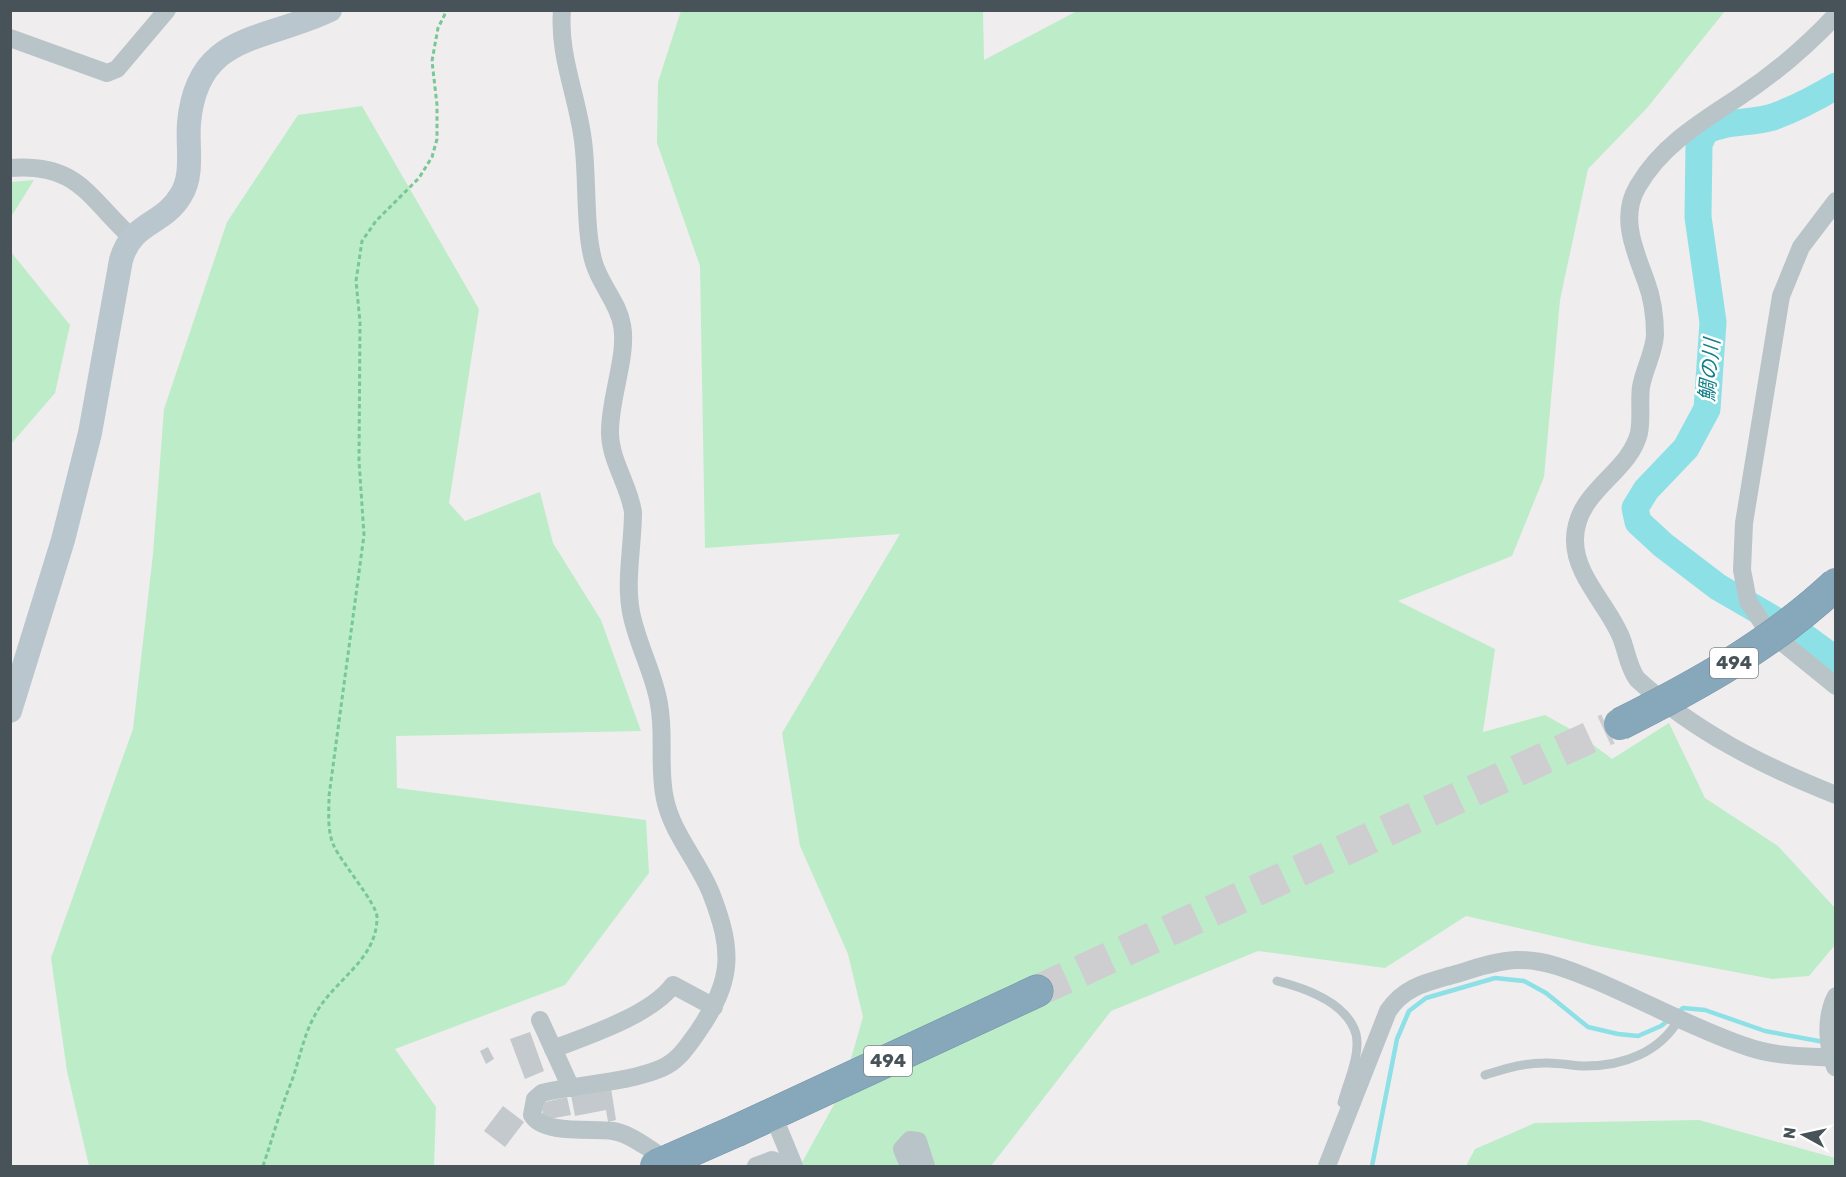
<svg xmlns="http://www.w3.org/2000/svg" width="1846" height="1177" viewBox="0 0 1846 1177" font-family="Rubik,'Noto Sans JP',sans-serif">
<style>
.green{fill:#bdecc9}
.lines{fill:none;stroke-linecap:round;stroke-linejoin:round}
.stream{stroke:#8de0e6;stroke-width:4.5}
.river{stroke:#8de0e6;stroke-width:27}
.building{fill:#c4c9cd}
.highway-tunnel{stroke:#ceced0;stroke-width:32;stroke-dasharray:32 16;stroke-linecap:butt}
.highway-casing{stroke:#7392a5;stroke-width:33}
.path{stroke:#77c895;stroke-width:3;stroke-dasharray:4.5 3;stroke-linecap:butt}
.lane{stroke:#b9c4c9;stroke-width:9}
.street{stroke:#b9c4c9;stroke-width:18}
.secondary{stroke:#bac6ce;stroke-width:24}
.highway{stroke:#87a7ba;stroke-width:32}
.highway-bridge-casing{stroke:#7392a5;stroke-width:33;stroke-linecap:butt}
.highway-bridge{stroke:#87a7ba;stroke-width:32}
.labels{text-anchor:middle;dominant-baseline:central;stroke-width:5;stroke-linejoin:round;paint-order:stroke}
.shield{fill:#fff;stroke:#7e878b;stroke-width:1.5}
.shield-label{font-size:18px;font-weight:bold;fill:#475359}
.water-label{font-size:21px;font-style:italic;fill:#14808a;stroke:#fff}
</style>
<rect width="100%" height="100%" fill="#f0edee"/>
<!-- green -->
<g class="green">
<path d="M 681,11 L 983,11 L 984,60 L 1077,11 L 1725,11 L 1647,108 L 1588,169 L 1560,300 L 1544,477 L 1512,556 L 1398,601 L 1495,649 L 1483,732 L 1545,715 L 1579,734 L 1612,759 L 1669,723 L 1705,798 L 1778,846 L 1835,908 L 1835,945 L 1809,976 L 1772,979 L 1592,945 L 1466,916 L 1385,968 L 1258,951 L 1111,1011 L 991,1166 L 800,1166 L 842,1090 L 863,1017 L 848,954 L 800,846 L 782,733 L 900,534 L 705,548 L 700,266 L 657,143 L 658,82 Z"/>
<path d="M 362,106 L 479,309 L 449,503 L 465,521 L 540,492 L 553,543 L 601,620 L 641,731 L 396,736 L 397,788 L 646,820 L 649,873 L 565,985 L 395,1049 L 436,1107 L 434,1166 L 89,1166 L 67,1071 L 51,958 L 133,729 L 153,554 L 164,409 L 227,222 L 298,115 Z"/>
<path d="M 34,180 L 11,217 L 11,182 Z"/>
<path d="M 11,252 L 70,325 L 55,393 L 11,444 Z"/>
<path d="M 1699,1120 L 1835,1158 L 1835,1166 L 1466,1166 L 1475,1149 L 1535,1123 Z"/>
</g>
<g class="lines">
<!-- stream -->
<g class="stream">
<path d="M 1677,1013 L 1683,1008 L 1705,1010 L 1765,1031 L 1824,1042"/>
<path d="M 1372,1166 L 1397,1039 L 1409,1011 L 1426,998 L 1495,978 L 1524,981 L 1546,993 L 1588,1027 L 1618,1034 L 1638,1036 L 1661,1026 L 1670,1019"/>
</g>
<!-- river -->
<path class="river" d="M 1836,86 C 1816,98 1795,109 1773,117 C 1749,124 1729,120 1705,131 L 1699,144 L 1698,217 L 1713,322 L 1707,409 L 1686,448 L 1646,490 L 1635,508 L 1638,522 L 1663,545 L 1718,587 L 1806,638 L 1836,660"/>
</g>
<!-- building -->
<g class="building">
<path d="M 530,1032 L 544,1071 L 525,1079 L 510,1039 Z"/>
<path d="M 488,1047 L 494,1059 L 486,1064 L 480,1051 Z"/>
<path d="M 611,1088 L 616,1120 L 608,1122 L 606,1110 L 575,1116 L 571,1095 Z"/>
<path d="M 567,1097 L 571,1115 L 544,1120 L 541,1103 Z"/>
<path d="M 503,1106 L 524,1122 L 505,1147 L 484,1131 Z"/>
</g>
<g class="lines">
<!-- highway-tunnel -->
<path class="highway-tunnel" d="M 1037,991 L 1608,729"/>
<defs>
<path id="highway" d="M 738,1130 L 1037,991"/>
</defs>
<!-- highway casing -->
<use href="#highway" class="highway-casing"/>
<!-- path -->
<path class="path" d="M 263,1166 C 272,1140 279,1114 289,1088 C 299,1064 302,1038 315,1015 C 334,979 377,961 377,917 C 377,904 341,862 334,846 C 327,832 329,812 329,796 L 364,535 L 359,461 L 360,322 L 356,281 L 362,241 L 376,221 L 419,178 L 432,157 L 437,139 L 437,105 L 432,61 L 438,28 L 447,10"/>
<!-- lane -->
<g class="lane">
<path d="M 1277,981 C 1305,988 1347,1003 1356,1034 C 1361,1055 1347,1083 1342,1103 L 1351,1107"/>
<path d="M 1485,1075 C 1505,1069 1523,1063 1544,1063 C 1558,1062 1572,1066 1585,1066 C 1624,1066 1660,1052 1679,1019"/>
</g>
<!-- street -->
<g class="street">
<path d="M 562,10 C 558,55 578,98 583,141 C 588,178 584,230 594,263 C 601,286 618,302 622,325 C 628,356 609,399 610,434 C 611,462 629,485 633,512 C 633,545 625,580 631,612 C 637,644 654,673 659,704 C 665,735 658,768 665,799 C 672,833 698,861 711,893 C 734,952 733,981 697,1033 C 687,1047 678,1061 662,1068 C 624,1084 581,1083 542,1093 L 535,1099 L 532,1115 C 543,1135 593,1128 613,1131 C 625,1133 636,1140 647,1147 C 655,1152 663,1157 666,1166"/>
<path d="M 1836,15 C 1807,46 1774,74 1739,97 C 1701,122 1662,145 1638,186 C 1619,217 1635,251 1646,281 C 1652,297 1655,318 1655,335 C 1654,353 1644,369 1641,387 C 1639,402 1642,418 1639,433 C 1629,474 1576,490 1575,539 C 1574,575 1608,605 1621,637 C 1627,652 1628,666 1637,679 C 1695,732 1763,766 1836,795"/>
<path d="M 10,38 L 107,73 L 117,69 L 167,10"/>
<path d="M 10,168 C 78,163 87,196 131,237"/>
<path d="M 1836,201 L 1801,247 L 1781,296 L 1744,523 L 1742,570 L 1748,601 L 1767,630 L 1836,686"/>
<path d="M 540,1020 L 571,1088"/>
<path d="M 553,1049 C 587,1036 651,1015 673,985 L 714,1007"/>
<path d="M 1835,1067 C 1827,1045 1825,1017 1836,996"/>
<path d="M 773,1115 L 794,1166"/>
<path d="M 756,1166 L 772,1160 L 789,1166"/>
<path d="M 909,1166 L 902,1149 L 910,1140 L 918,1141 L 926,1166"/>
<path d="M 1327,1166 L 1388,1011 C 1403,988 1424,983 1449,976 C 1471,970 1493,961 1516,960 C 1545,959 1572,971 1599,982 C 1648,1003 1695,1029 1745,1046 C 1775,1057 1805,1056 1836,1058"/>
</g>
<!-- secondary -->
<path class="secondary" d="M 10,711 L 63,540 L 90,433 L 121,260 C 132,221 163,226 181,195 C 194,174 187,147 189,123 C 197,32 264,42 330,10"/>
<!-- highway -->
<use href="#highway" class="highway"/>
<defs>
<g id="highway-bridge">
<path d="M 1620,724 C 1698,685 1772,644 1836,584"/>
<path d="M 656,1166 L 738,1130"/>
</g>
</defs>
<!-- highway-bridge casing -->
<use href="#highway-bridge" class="highway-bridge-casing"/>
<!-- highway-bridge -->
<use href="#highway-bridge" class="highway-bridge"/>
</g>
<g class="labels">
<!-- shield labels -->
<g class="shield">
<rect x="1710" y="648" width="48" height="30" rx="4.5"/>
<rect x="864" y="1046" width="48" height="30" rx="4.5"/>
</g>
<g class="shield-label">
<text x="1734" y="663">494</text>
<text x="888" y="1061">494</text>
</g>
<!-- water labels -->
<g class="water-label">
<text transform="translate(1709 370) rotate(-85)">鯛の川</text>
</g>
</g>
<!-- border -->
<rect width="1846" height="1177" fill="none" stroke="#475359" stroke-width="24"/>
<!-- north arrow -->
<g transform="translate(1804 1135) rotate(278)" stroke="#ffffff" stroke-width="4.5" paint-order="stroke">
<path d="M0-4.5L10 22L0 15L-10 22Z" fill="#475359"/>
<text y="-9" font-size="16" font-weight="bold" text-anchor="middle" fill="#475359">N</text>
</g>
</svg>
